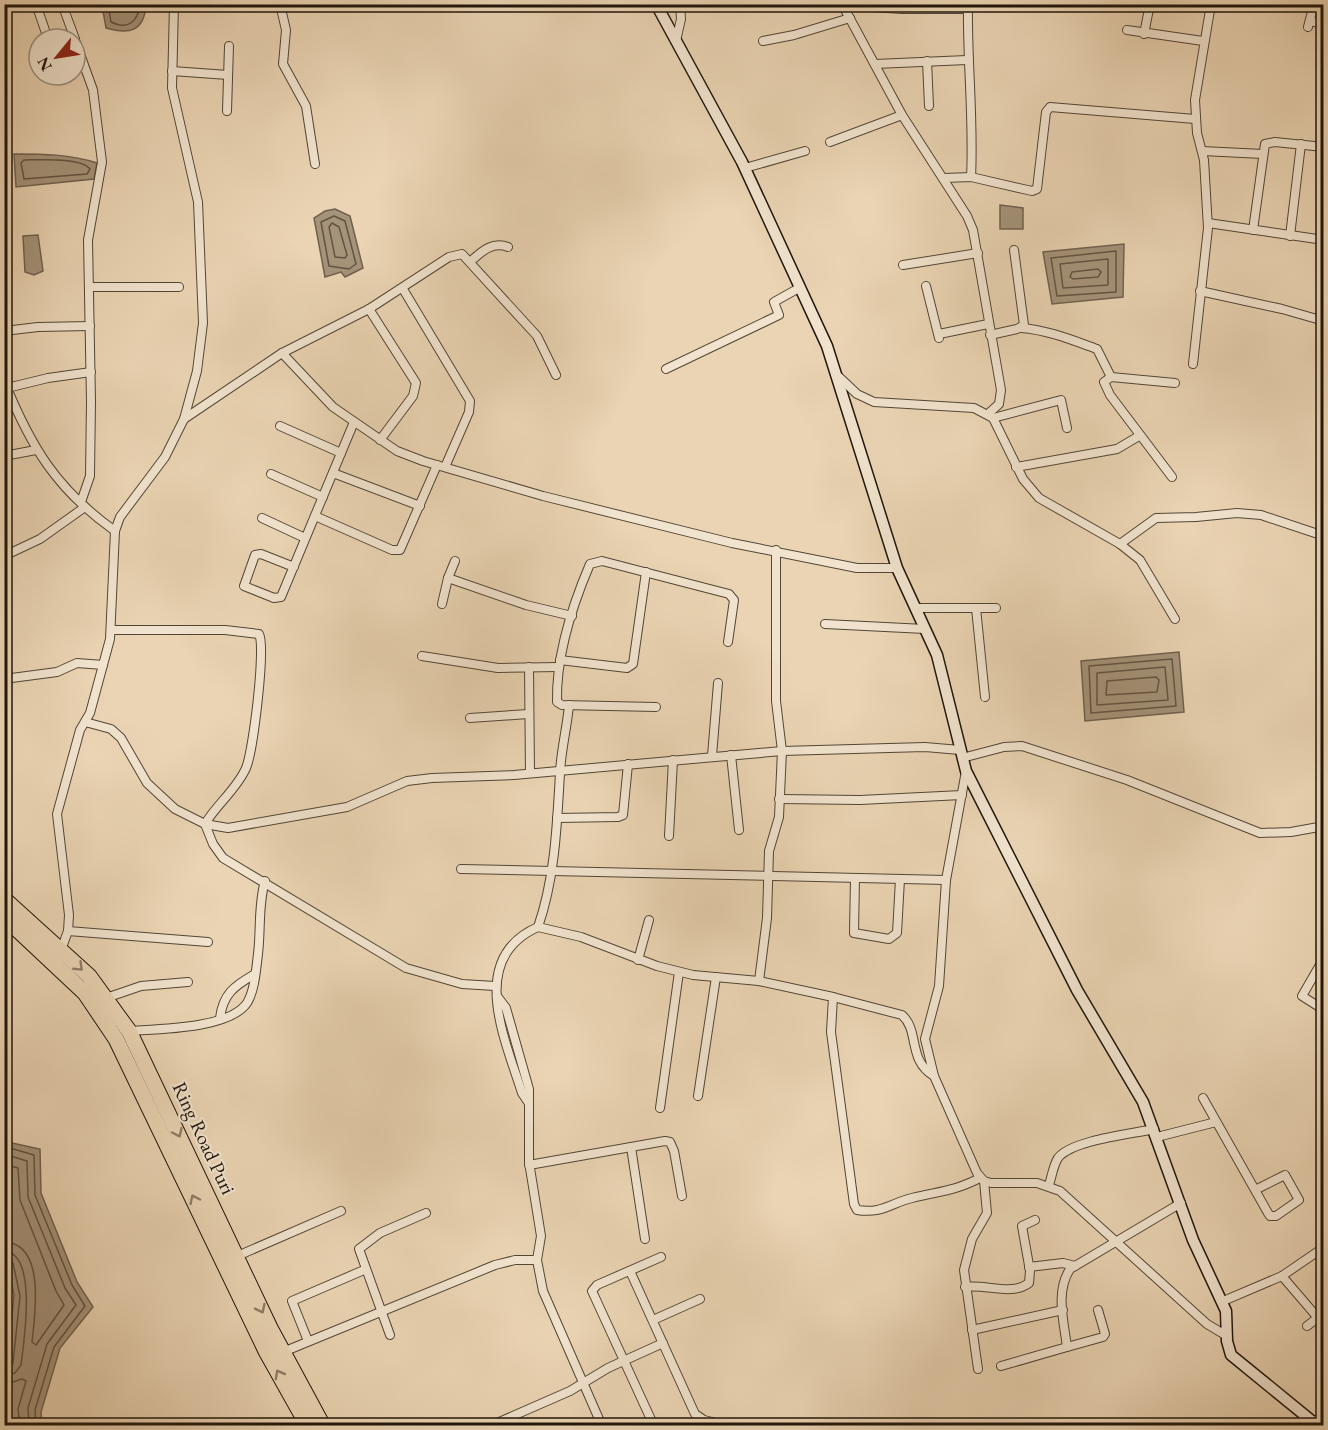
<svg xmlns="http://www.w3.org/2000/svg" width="1328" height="1430" viewBox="0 0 1328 1430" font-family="'EB Garamond',serif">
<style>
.water{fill:#a5937a;stroke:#6f614e;stroke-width:1.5}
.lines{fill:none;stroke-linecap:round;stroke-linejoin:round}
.shore{stroke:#625442;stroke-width:1.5}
.street-casing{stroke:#524635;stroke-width:10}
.secondary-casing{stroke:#1f160b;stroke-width:13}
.highway-casing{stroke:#1f160b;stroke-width:17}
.street{stroke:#f1e3ce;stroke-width:8}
.secondary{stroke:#f1e3ce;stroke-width:10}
.highway{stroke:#ead4b3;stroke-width:15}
.oneway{stroke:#8f7e67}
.labels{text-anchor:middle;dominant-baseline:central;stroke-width:4.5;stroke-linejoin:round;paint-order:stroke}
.street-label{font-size:20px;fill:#1f160b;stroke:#f1e3ce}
</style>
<rect width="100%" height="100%" fill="#ead4b3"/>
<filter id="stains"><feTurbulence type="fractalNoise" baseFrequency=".00333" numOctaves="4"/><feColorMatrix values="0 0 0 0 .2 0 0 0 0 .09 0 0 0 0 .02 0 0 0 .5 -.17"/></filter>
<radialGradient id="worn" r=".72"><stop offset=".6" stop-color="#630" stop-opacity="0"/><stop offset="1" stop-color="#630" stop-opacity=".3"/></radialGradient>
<!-- water -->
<g class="water">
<path d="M 102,5 L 146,5 C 144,31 130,35 106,28 Z"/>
<path d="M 14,154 C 43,154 70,154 97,163 L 94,179 L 16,187 Z"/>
<path d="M 1000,205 L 1023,208 L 1023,229 L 1000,229 Z"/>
<path d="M 335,209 L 350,216 L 363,268 L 345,277 L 341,272 L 325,277 L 314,218 L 325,211 Z"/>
<path d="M 38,235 L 43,271 L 34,275 L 25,272 L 23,236 Z"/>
<path d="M 1124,244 L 1123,297 L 1052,304 L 1043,252 Z"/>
<path d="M 1179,652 L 1184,712 L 1085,721 L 1081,661 Z"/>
<path d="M 5,1131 L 12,1143 L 40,1149 L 41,1193 L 77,1282 L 93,1307 L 60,1348 L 41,1412 L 42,1425 L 5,1425 L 5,1392 L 14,1295 L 5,1252 Z"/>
</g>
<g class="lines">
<!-- shore -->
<g class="shore">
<path d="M 108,4 L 111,22 C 128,30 138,22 140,4"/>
<path d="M 24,160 C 39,160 81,157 90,169 L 87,174 L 24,179 L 21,163 Z"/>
<path d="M 334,216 L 345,221 L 356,264 L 349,269 L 329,266 L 321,222 Z"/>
<path d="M 332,223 L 339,227 L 347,255 L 345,258 L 335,257 L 329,227 Z"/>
<path d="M 1116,251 L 1116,292 L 1057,296 L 1051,258 Z"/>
<path d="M 1108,259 L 1108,285 L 1063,288 L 1060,264 Z"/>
<path d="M 1098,269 L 1101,272 L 1098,277 L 1073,279 L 1070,277 L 1072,272 Z"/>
<path d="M 1172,659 L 1176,706 L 1091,713 L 1089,666 Z"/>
<path d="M 1165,667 L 1168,700 L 1097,705 L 1097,673 Z"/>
<path d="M 1156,677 L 1159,680 L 1157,692 L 1106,695 L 1107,681 Z"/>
<path d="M 4,1142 L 10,1148 L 34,1155 L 35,1195 L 72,1285 L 85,1306 L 54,1347 L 35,1410 L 36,1426"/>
<path d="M 4,1154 L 27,1161 L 28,1197 L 65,1288 L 76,1305 L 47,1344 L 28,1408 L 29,1426"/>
<path d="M 4,1164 L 18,1168 L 20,1200 L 56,1291 L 64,1305 L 36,1345 L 32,1342 C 35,1315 46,1243 4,1242"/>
<path d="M 4,1251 C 38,1253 24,1342 21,1365 L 15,1373 L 4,1376"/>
<path d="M 4,1258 L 13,1263 L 20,1296 L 13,1363 L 4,1368"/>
<path d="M 4,1385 L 22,1379 L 26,1381 L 18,1409 L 20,1426"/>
</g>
<defs>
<g id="street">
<path d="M 36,4 L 48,39"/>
<path d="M 62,4 L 75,39"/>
<path d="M 280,4 L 286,30 L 283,64 L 306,106 L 315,164"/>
<path d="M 842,4 L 902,115 L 967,216 L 973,230 L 1001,390 L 999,404 L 988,414"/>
<path d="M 968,4 C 967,62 974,120 971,177"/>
<path d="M 842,5 L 902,9 L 968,9"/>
<path d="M 1310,21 L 1324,24"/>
<path d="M 1308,27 L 1314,4"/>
<path d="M 1127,30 L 1203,41"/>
<path d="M 1144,34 L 1150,4"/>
<path d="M 75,40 L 93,90 L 102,162 L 88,240 L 91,401 L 90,476 L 81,502"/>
<path d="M 676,41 L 681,19 L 680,4"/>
<path d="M 763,41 L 794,35 L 850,18"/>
<path d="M 4,59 L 6,73"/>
<path d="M 927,61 L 929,106"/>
<path d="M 875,64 L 967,60"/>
<path d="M 172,71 L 228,75"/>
<path d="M 227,111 L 229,46"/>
<path d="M 830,142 L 902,115"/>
<path d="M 1202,151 L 1263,154"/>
<path d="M 745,168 L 805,151"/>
<path d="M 944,178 L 971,177 L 1032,191 L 1037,189 L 1046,112 L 1050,107 L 1195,119"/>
<path d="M 1208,223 L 1324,240"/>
<path d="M 1253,230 L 1265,144 L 1275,142 L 1324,147"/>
<path d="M 1290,236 L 1301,144"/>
<path d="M 470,262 C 481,252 492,241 508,247"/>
<path d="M 903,265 L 978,253"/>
<path d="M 926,286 L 939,338"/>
<path d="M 89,287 L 179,287"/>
<path d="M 403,289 L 470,401 L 469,412 L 445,467"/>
<path d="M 1200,291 L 1282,309 L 1324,321"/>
<path d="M 369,309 L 416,383 L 413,396 L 380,440"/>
<path d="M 1021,328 C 1048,330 1072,340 1097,349 L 1111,377"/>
<path d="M 4,331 L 38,327 L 90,326"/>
<path d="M 939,334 L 988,324"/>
<path d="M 990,335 L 1017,329 L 1024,325 L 1014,250"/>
<path d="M 282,353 L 369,309 L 449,257 L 462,254 L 537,336 L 556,375"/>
<path d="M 1193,364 L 1208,228 L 1204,160 L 1197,133 L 1195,100 L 1211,4"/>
<path d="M 666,369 L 779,315 L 774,302 L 799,288"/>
<path d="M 839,377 L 857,394 L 874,402 L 974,408 L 993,418 L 1023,479 L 1039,498 L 1120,544 L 1140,560 L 1175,619"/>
<path d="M 4,381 C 31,447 56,489 115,531"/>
<path d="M 7,388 L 48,378 L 91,372"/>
<path d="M 993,418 L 1061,400 L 1067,428"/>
<path d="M 184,419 L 282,353 L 333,407 L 397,451 L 423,461 L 543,496 L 732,543 L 857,568 L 897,568"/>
<path d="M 280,426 L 341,453"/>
<path d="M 4,456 L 36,450"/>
<path d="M 1016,467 L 1117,449 L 1139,436"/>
<path d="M 333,473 L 420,506"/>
<path d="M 271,474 L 323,497"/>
<path d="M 1172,477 L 1110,395 L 1104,382 L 1111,377 L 1175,383"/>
<path d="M 315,516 L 392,550 L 400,550 L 437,465"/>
<path d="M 262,518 L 305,538"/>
<path d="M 1120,544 L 1156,518 L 1196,517 L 1237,513 L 1261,515 L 1324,536"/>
<path d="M 4,556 L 40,539 L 85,507"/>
<path d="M 294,567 L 261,554 L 255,555 L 244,586 L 274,598 L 281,597 L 354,422"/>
<path d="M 448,578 L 526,605 L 572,616"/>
<path d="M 442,604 L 448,578 L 455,561"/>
<path d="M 915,608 L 996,608"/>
<path d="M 976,608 L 985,697"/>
<path d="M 825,624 L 925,629"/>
<path d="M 111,630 L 225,630 L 259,634 C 266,647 253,752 246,768 C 237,789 216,805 205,824 L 213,844 L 223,858 L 406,968 L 462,984 L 495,986"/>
<path d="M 422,656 L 498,668 L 559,667"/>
<path d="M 560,660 L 627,668 L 633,664 L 646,572"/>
<path d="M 529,667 L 530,773"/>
<path d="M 4,679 L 57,672 L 77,663 L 103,665"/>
<path d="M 656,707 L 562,705 L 557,702 C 556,656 572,606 590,564 L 602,561 L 729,594 L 734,600 L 728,642"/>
<path d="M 470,718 L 528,714"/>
<path d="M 85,722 L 111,729 L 121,738 L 147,783 L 175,809 L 205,824 L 228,828 L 347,807 L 407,781 L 432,778 L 514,775 L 782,751 L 925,747 L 960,750"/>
<path d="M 731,755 L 739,830"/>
<path d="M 712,756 L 718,683"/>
<path d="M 962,758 L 1004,747 L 1022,746 L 1127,780 L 1260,833 L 1291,832 L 1324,826"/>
<path d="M 966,771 L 946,880 L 939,986 L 925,1039 L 934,1076 L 977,1173 L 984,1181 L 991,1183 L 1037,1183 L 1060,1191 L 1207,1324 L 1227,1336"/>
<path d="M 779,799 L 860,800 L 962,795"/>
<path d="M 557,818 L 618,817 L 623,815 L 628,764"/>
<path d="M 1320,827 L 1324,878"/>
<path d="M 669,836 L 673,760"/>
<path d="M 461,869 L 946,880"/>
<path d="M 855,878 L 854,933 L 889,939 L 897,933 L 900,879"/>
<path d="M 538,927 L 581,937 L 657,966 L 693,975 L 759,981 L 833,997 L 831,1032 L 854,1204 L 857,1210 C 882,1214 891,1203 912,1198 C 940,1191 952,1192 980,1178"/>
<path d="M 68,931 L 208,942"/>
<path d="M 61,950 L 68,931 L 69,915 L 57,814 L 80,730 L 90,713 L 110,639 L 115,531 L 120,517 L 165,457 L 184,419 L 197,371 L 203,323 L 198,202 L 172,88 L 174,4"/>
<path d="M 1324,958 L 1302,996 L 1324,1010"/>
<path d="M 638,960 L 649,920"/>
<path d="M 759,981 L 767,918 L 769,851 L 779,817 L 782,751 L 776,701 L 776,550"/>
<path d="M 497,996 L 506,1008 L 529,1089 L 529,1162 L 541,1236 L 537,1260 L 543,1291 L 602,1426"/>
<path d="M 833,997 L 902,1015 C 920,1031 907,1060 934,1076"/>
<path d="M 106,998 L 141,986 L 188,982"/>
<path d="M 220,1018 C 223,994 234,986 255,974"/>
<path d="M 129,1031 C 158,1029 229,1029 247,1003 C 255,990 256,969 258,954 C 261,929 258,905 265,881"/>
<path d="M 698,1096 L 716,977"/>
<path d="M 1203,1098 L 1268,1213 L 1270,1216 L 1276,1216 L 1299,1200 L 1285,1175 L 1255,1190"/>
<path d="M 528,1102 L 522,1093 C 505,1039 467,958 538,927 C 555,878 557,825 560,773 C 561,750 567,728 569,705"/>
<path d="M 660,1108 L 679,972"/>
<path d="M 1157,1137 L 1216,1122"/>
<path d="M 631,1147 L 645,1239"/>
<path d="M 529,1165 L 665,1141 L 670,1142 L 674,1151 L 682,1196"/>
<path d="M 1049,1185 C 1052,1176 1053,1166 1058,1158 C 1072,1140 1132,1134 1154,1129"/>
<path d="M 235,1257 L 341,1211"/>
<path d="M 1029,1267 L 1063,1263 L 1075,1266"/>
<path d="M 630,1271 L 695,1414 L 704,1420 L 716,1423"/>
<path d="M 1282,1276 L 1318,1318"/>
<path d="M 965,1287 C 987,1284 1012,1296 1029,1283 L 1030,1271 L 1022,1226 L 1035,1220"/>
<path d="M 1221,1302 L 1282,1276 L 1317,1252 L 1324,1251"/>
<path d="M 653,1320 L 700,1299"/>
<path d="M 1307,1326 L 1324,1313"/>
<path d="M 972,1330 L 1063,1310"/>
<path d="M 390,1335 L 359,1249 L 380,1233 L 426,1213"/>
<path d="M 308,1341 L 292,1301 L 364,1270"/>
<path d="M 1067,1347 L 1103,1337 L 1105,1334 L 1098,1310"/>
<path d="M 283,1352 L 495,1265 L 515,1260 L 537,1260"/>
<path d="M 1001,1366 L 1067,1347 C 1064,1322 1055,1292 1070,1269 L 1181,1203"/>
<path d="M 978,1369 L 964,1270 L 972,1239 L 987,1213 L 984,1181"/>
<path d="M 1314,1422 L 1324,1415"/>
<path d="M 490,1426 L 570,1391 L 608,1368 L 663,1343"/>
<path d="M 654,1426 L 592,1291 L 597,1285 L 661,1257"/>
</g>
<path id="secondary" d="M 656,4 L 742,162 L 827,346 L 897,568 L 937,655 L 966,771 L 1077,990 L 1143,1102 L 1193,1240 L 1226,1311 L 1227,1341 L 1231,1355 L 1318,1426"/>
<g id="highway">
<path d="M 4,899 L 89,976 L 129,1031 L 270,1328 L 323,1426"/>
<path d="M 4,917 L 85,993 L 116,1039 L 266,1351 L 308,1426"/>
</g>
</defs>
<!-- street casing -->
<use href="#street" class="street-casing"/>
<!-- secondary casing -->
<use href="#secondary" class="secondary-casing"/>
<!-- highway casing -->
<use href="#highway" class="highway-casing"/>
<!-- street -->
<use href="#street" class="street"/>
<!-- secondary -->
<use href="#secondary" class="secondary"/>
<!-- highway -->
<use href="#highway" class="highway"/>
</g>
<!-- one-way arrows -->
<defs><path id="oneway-chevron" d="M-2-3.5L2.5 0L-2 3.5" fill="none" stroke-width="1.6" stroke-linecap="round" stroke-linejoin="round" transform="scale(1.5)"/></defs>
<g class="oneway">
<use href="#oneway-chevron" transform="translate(79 967) rotate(44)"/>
<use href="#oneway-chevron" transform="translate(178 1133) rotate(65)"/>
<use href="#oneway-chevron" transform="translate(194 1199) rotate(-115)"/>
<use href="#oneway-chevron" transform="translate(261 1309) rotate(64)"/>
<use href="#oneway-chevron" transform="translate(279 1374) rotate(-119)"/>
</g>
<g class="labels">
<!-- street labels -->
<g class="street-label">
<text transform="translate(204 1138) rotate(65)">Ring Road Puri</text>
</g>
</g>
<!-- margin -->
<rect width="1328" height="1430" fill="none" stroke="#ead4b3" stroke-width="24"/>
<rect x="6" y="6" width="1316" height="1418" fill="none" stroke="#1f160b" stroke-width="3"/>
<rect x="12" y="12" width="1304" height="1406" fill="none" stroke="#1f160b" stroke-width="1.5"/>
<!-- north arrow -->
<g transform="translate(57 57) rotate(240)"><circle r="28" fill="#f1e3ce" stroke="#9d9180" stroke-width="1.5"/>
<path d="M0-4.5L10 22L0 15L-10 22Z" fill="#8f2418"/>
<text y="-9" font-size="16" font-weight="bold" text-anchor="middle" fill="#1f160b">N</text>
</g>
<rect width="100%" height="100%" filter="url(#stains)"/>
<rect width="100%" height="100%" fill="url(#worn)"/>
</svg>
